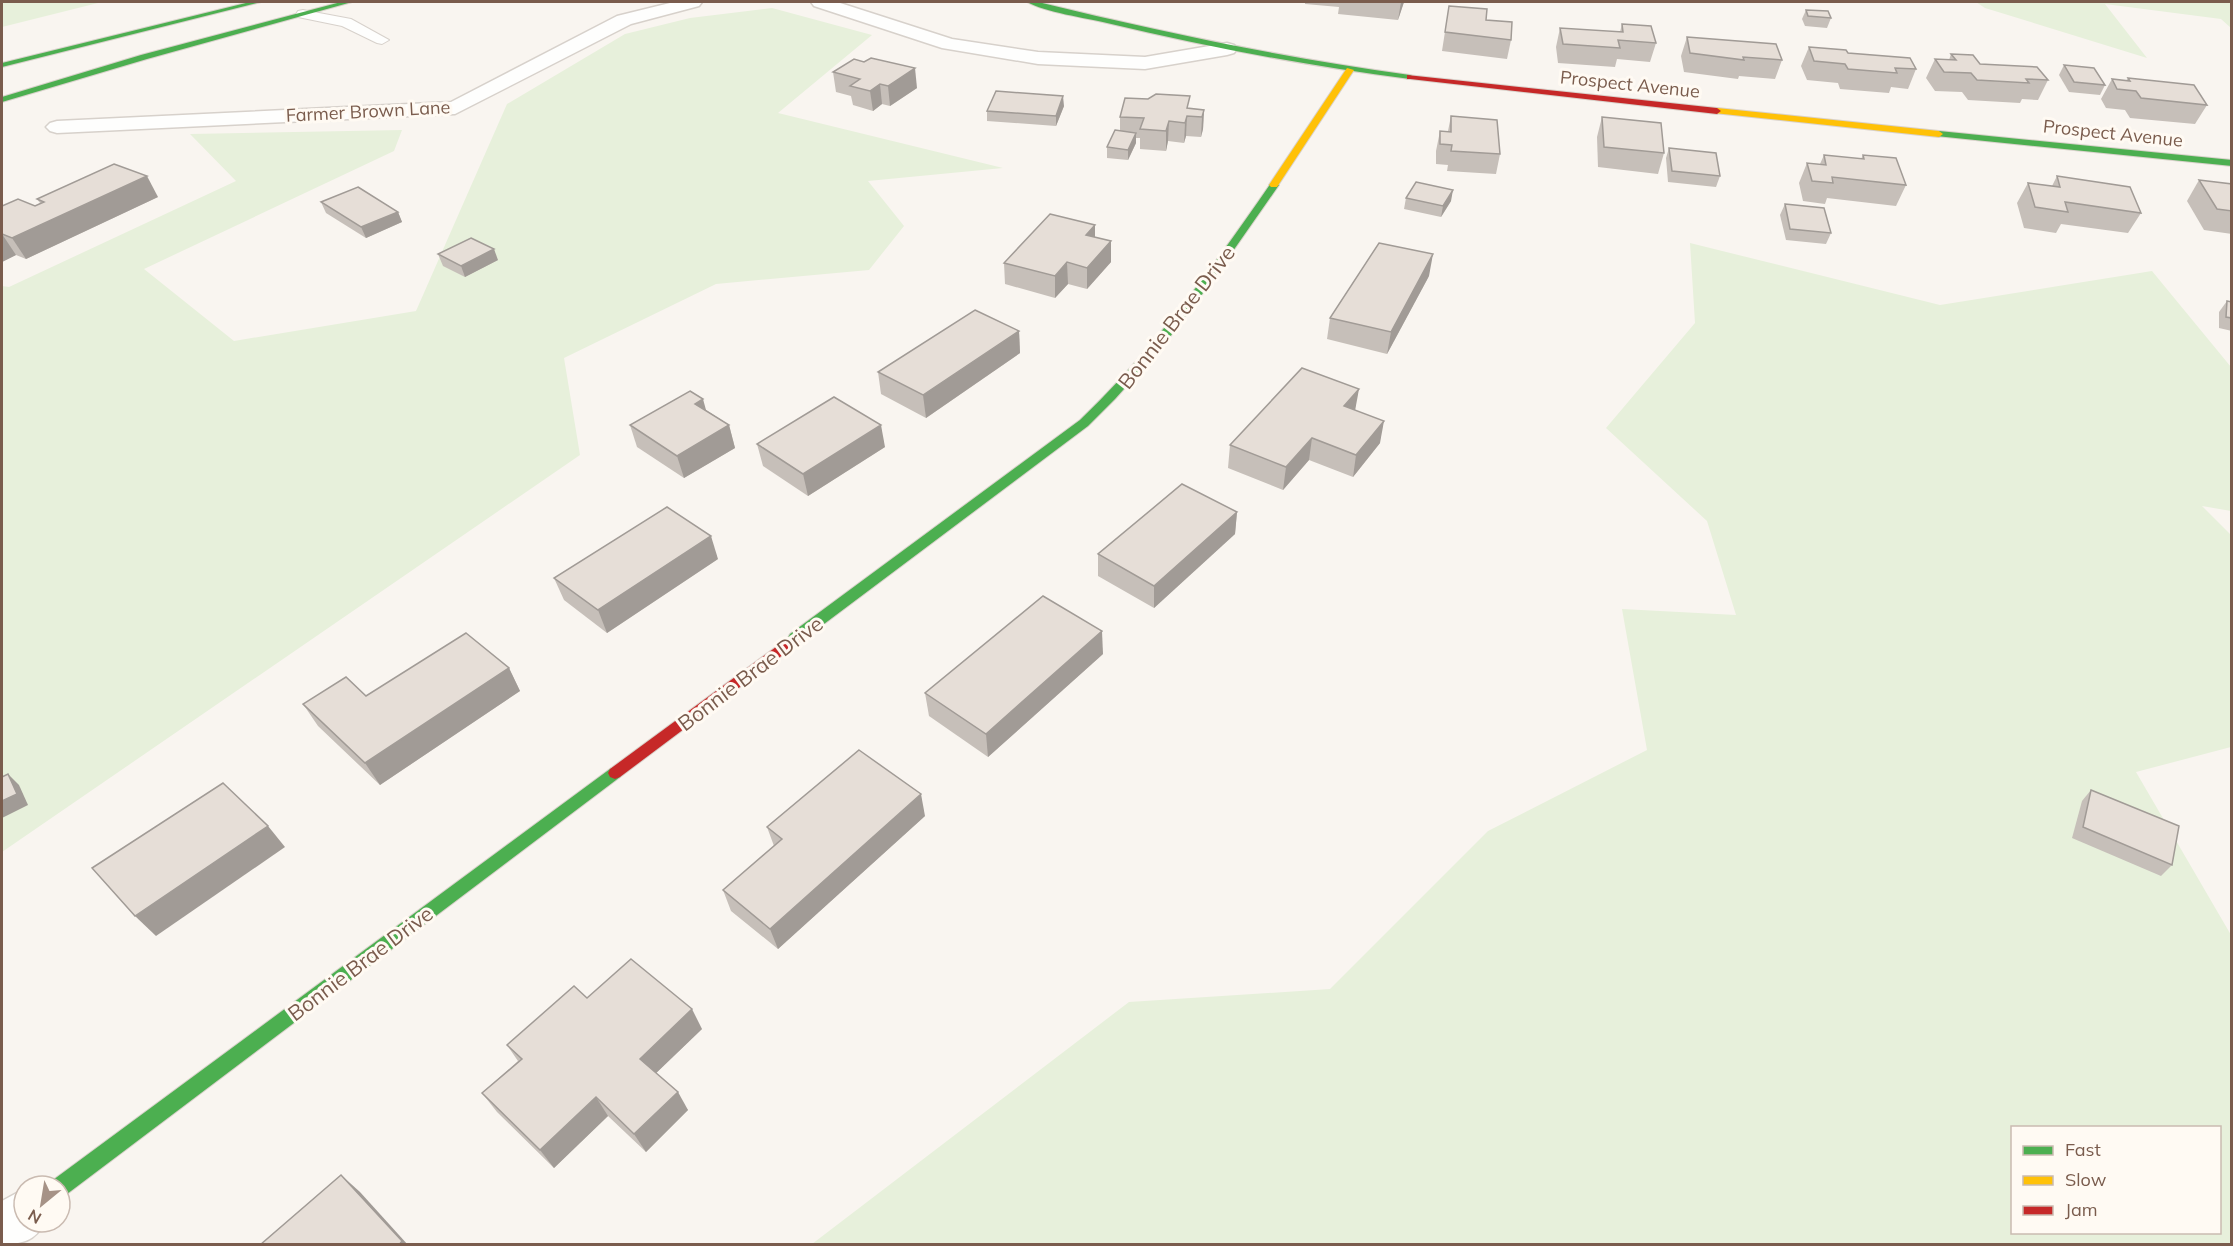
<svg xmlns="http://www.w3.org/2000/svg" width="2233" height="1246" viewBox="0 0 2233 1246" font-family="Mulish,sans-serif">
<style>
.green{fill:#e7f0db;fill-rule:evenodd}
.lines{fill:none;stroke-linecap:round;stroke-linejoin:round}
.lane-casing{stroke:#d7d1cb;stroke-width:2}
.street-casing{stroke:#d7d1cb;stroke-width:3}
.fast-casing{stroke:#d9d2cb;stroke-width:2}
.slow-casing{stroke:#d9d2cb;stroke-width:2}
.jam-casing{stroke:#d9d2cb;stroke-width:2}
.lane{fill:#fefefd;fill-rule:evenodd}
.street{fill:#fefefd;fill-rule:evenodd}
.fast{fill:#4caf50;fill-rule:evenodd}
.slow{fill:#ffc107;fill-rule:evenodd}
.jam{fill:#c62828;fill-rule:evenodd}
.wall{fill:#c6bfb9}
.shaded-wall{fill:#a19b96}
.building{fill:#e6ded7;stroke:#a19b96;stroke-width:1.5}
.labels{text-anchor:middle;dominant-baseline:central;stroke-width:6;stroke-linejoin:round;paint-order:stroke}
.far-street-label{font-size:18px;fill:#7a5c4d;stroke:#fffaf3}
.street-label{font-size:21px;fill:#7a5c4d;stroke:#fffaf3}
</style>
<rect width="100%" height="100%" fill="#f9f5f0"/>
<!-- green -->
<g class="green">
<path d="M 2,2 L 102,2 L 2,27 Z"/>
<path d="M 1976,2 L 2231,2 L 2231,28 L 2221,19 L 2105,4 L 2147,58 L 1985,8 Z"/>
<path d="M 772,8 L 872,35 L 778,113 L 1003,168 L 868,181 L 904,226 L 869,270 L 716,284 L 564,358 L 580,455 L 2,852 L 2,286 L 9,287 L 236,181 L 190,134 L 402,130 L 394,151 L 144,269 L 234,341 L 416,311 L 507,104 L 625,34 L 690,18 Z"/>
<path d="M 1690,243 L 1940,305 L 2152,271 L 2231,367 L 2231,511 L 2202,506 L 2231,535 L 2231,747 L 2136,772 L 2231,935 L 2231,1244 L 812,1244 L 1129,1002 L 1330,989 L 1488,831 L 1647,750 L 1622,609 L 1736,615 L 1707,521 L 1606,428 L 1695,323 ZM 2012,1128 L 2220,1128 L 2220,1232 L 2012,1232 Z"/>
</g>
<g class="lines">
<defs>
<path id="lane" d="M 303,10 L 351,19 L 389,40 L 382,44 L 377,43 L 342,26 L 298,17 L 296,14 L 298,11 Z"/>
<g id="street">
<path d="M 674,2 L 702,2 L 699,6 L 631,24 L 455,114 L 57,133 L 50,131 L 46,127 L 50,123 L 57,121 L 451,102 L 617,16 Z"/>
<path d="M 811,2 L 837,2 L 952,39 L 1038,52 L 1145,57 L 1227,43 L 1234,45 L 1237,49 L 1234,53 L 1227,55 L 1145,69 L 1038,64 L 942,48 L 814,6 Z"/>
<path d="M 24,1189 L 24,1222 L 44,1222 C 36,1242 20,1244 2,1244 L 2,1201 Z"/>
</g>
<g id="fast">
<path d="M 250,2 L 261,2 L 2,67 L 2,63 Z"/>
<path d="M 341,2 L 352,2 L 147,59 L 2,102 L 2,97 L 141,55 Z"/>
<path d="M 1027,2 L 1038,2 C 1161,32 1284,58 1410,75 L 1414,77 L 1410,79 C 1308,66 1207,47 1107,23 C 1086,18 1044,12 1027,2 Z"/>
<path d="M 1939,131 L 2232,160 L 2232,166 L 1936,136 L 1936,132 Z"/>
<path d="M 1271,183 L 1279,185 L 1212,281 L 1166,342 L 1115,399 L 1088,426 L 800,642 L 790,642 L 788,638 L 790,634 L 1080,420 C 1154,349 1213,267 1271,183 Z"/>
<path d="M 615,767 L 620,769 L 622,773 L 620,777 L 67,1194 L 60,1197 L 60,1186 L 51,1186 L 53,1180 L 610,769 Z"/>
</g>
<g id="slow">
<path d="M 1347,68 L 1354,70 L 1277,187 L 1271,187 L 1269,185 Z"/>
<path d="M 1717,108 L 1939,131 L 1943,134 L 1939,137 L 1714,113 L 1714,109 Z"/>
</g>
<g id="jam">
<path d="M 1407,75 L 1717,108 L 1721,111 L 1717,114 L 1410,79 L 1407,79 Z"/>
<path d="M 795,633 L 800,634 L 802,638 L 800,642 L 620,777 L 615,779 L 610,777 L 608,773 L 610,769 Z"/>
</g>
</defs>
<!-- lane casing -->
<use href="#lane" class="lane-casing"/>
<!-- street casing -->
<use href="#street" class="street-casing"/>
<!-- fast casing -->
<use href="#fast" class="fast-casing"/>
<!-- slow casing -->
<use href="#slow" class="slow-casing"/>
<!-- jam casing -->
<use href="#jam" class="jam-casing"/>
<!-- lane -->
<use href="#lane" class="lane"/>
<!-- street -->
<use href="#street" class="street"/>
<!-- fast -->
<use href="#fast" class="fast"/>
<!-- slow -->
<use href="#slow" class="slow"/>
<!-- jam -->
<use href="#jam" class="jam"/>
</g>
<!-- wall -->
<g class="wall">
<path d="M 1305,2 L 1404,2 L 1398,20 L 1338,14 L 1339,7 L 1305,4 Z"/>
<path d="M 1449,6 L 1486,20 L 1511,40 L 1507,59 L 1442,51 Z"/>
<path d="M 1806,10 L 1831,18 L 1827,28 L 1805,26 L 1802,19 Z"/>
<path d="M 1622,24 L 1656,43 L 1650,62 L 1617,59 L 1615,67 L 1558,63 L 1556,47 L 1560,28 L 1620,32 Z"/>
<path d="M 1687,37 L 1782,60 L 1775,79 L 1739,76 L 1738,79 L 1684,72 L 1681,56 Z"/>
<path d="M 1809,47 L 1848,53 L 1916,69 L 1908,89 L 1891,87 L 1889,93 L 1840,89 L 1838,83 L 1807,80 L 1801,66 Z"/>
<path d="M 1951,54 L 1980,64 L 2048,80 L 2038,100 L 2022,99 L 2020,103 L 1968,100 L 1962,92 L 1935,91 L 1926,78 L 1935,59 L 1949,60 Z"/>
<path d="M 2064,65 L 2105,85 L 2100,95 L 2069,92 L 2059,75 Z"/>
<path d="M 833,72 L 917,88 L 890,106 L 882,104 L 873,111 L 853,105 L 851,96 L 836,92 Z"/>
<path d="M 2128,78 L 2207,105 L 2195,124 L 2130,118 L 2125,110 L 2106,108 L 2101,99 L 2112,79 L 2126,81 Z"/>
<path d="M 1064,106 L 1056,126 L 987,121 L 987,111 Z"/>
<path d="M 1190,109 L 1204,110 L 1203,129 L 1201,137 L 1186,136 L 1184,143 L 1168,141 L 1166,151 L 1140,149 L 1140,138 L 1136,138 L 1136,143 L 1128,160 L 1107,158 L 1107,147 L 1120,131 L 1120,117 Z"/>
<path d="M 1451,116 L 1500,154 L 1496,174 L 1447,171 L 1448,165 L 1436,164 L 1436,151 L 1440,131 L 1448,131 Z"/>
<path d="M 1602,117 L 1664,153 L 1658,174 L 1598,167 L 1597,137 Z"/>
<path d="M 1669,148 L 1720,176 L 1716,187 L 1668,182 L 1666,158 Z"/>
<path d="M 1824,155 L 1861,159 L 1863,155 L 1906,185 L 1896,206 L 1827,198 L 1825,204 L 1803,201 L 1799,183 L 1807,163 L 1820,164 Z"/>
<path d="M 2057,176 L 2141,213 L 2128,233 L 2061,224 L 2056,233 L 2024,228 L 2017,203 L 2028,183 L 2052,186 Z"/>
<path d="M 2199,180 L 2232,184 L 2232,234 L 2204,230 L 2187,201 Z"/>
<path d="M 158,197 L 26,259 L 16,255 L 2,262 L 2,206 L 35,206 L 40,203 L 37,199 Z"/>
<path d="M 1406,198 L 1451,201 L 1441,217 L 1404,209 Z"/>
<path d="M 321,202 L 398,212 L 402,222 L 366,238 L 326,213 Z"/>
<path d="M 1785,204 L 1831,233 L 1826,244 L 1786,240 L 1780,215 Z"/>
<path d="M 1095,225 L 1095,237 L 1111,262 L 1087,289 L 1068,284 L 1055,298 L 1005,284 L 1004,263 Z"/>
<path d="M 438,254 L 498,260 L 465,277 L 443,266 Z"/>
<path d="M 1429,276 L 1387,354 L 1327,339 L 1330,318 Z"/>
<path d="M 2227,301 L 2232,302 L 2232,331 L 2219,328 L 2219,312 Z"/>
<path d="M 1019,331 L 1020,353 L 926,418 L 881,394 L 878,372 Z"/>
<path d="M 706,410 L 729,425 L 735,448 L 684,478 L 637,447 L 630,425 Z"/>
<path d="M 1355,410 L 1380,443 L 1353,477 L 1309,460 L 1283,490 L 1228,468 L 1230,445 Z"/>
<path d="M 757,444 L 885,447 L 808,496 L 763,466 Z"/>
<path d="M 1237,512 L 1235,534 L 1154,608 L 1098,576 L 1098,554 Z"/>
<path d="M 718,559 L 607,633 L 564,600 L 554,578 Z"/>
<path d="M 1103,654 L 988,757 L 929,716 L 925,693 Z"/>
<path d="M 509,668 L 520,691 L 380,785 L 318,726 L 303,704 L 366,696 Z"/>
<path d="M 2091,790 L 2172,865 L 2161,876 L 2072,838 L 2082,801 Z"/>
<path d="M 925,816 L 778,949 L 731,911 L 723,890 L 774,846 L 767,827 Z"/>
<path d="M 587,998 L 702,1029 L 656,1073 L 688,1110 L 646,1152 L 608,1116 L 554,1168 L 497,1112 L 482,1093 L 518,1061 L 507,1045 Z"/>
</g>
<!-- shaded-wall -->
<g class="shaded-wall">
<path d="M 1401,2 L 1404,2 L 1398,20 Z"/>
<path d="M 915,68 L 917,88 L 890,106 L 888,86 Z"/>
<path d="M 880,84 L 882,104 L 873,111 L 870,91 Z"/>
<path d="M 1063,96 L 1064,106 L 1056,126 L 1056,116 Z"/>
<path d="M 1204,110 L 1203,129 L 1201,137 L 1202,117 Z"/>
<path d="M 1187,116 L 1186,136 L 1184,143 L 1185,123 Z"/>
<path d="M 1169,121 L 1168,141 L 1166,151 L 1166,131 Z"/>
<path d="M 1136,133 L 1136,143 L 1128,160 L 1128,150 Z"/>
<path d="M 147,176 L 158,197 L 26,259 L 12,238 Z"/>
<path d="M 1453,190 L 1451,201 L 1441,217 L 1443,206 Z"/>
<path d="M 398,212 L 402,222 L 366,238 L 361,227 Z"/>
<path d="M 1095,225 L 1095,246 L 1086,235 Z"/>
<path d="M 2,234 L 16,255 L 2,262 Z"/>
<path d="M 1111,241 L 1111,262 L 1087,289 L 1087,268 Z"/>
<path d="M 494,249 L 498,260 L 465,277 L 461,266 Z"/>
<path d="M 1433,254 L 1429,276 L 1387,354 L 1391,332 Z"/>
<path d="M 1067,262 L 1068,284 L 1055,298 L 1055,276 Z"/>
<path d="M 1019,331 L 1020,353 L 926,418 L 923,395 Z"/>
<path d="M 1359,389 L 1355,411 L 1344,406 Z"/>
<path d="M 703,399 L 709,421 L 695,404 Z"/>
<path d="M 1384,421 L 1380,443 L 1353,477 L 1356,455 Z"/>
<path d="M 729,425 L 735,448 L 684,478 L 677,456 Z"/>
<path d="M 881,425 L 885,447 L 808,496 L 803,474 Z"/>
<path d="M 1312,438 L 1309,460 L 1283,490 L 1286,467 Z"/>
<path d="M 1237,512 L 1235,534 L 1154,608 L 1154,586 Z"/>
<path d="M 711,536 L 718,559 L 607,633 L 598,610 Z"/>
<path d="M 1102,631 L 1103,654 L 988,757 L 986,734 Z"/>
<path d="M 509,668 L 520,691 L 380,785 L 365,763 Z"/>
<path d="M 8,774 L 19,785 L 28,805 L 2,818 L 2,801 Z"/>
<path d="M 921,794 L 925,816 L 778,949 L 770,929 Z"/>
<path d="M 268,826 L 285,847 L 156,936 L 135,916 Z"/>
<path d="M 692,1009 L 702,1029 L 651,1078 L 640,1059 Z"/>
<path d="M 678,1092 L 688,1110 L 646,1152 L 634,1134 Z"/>
<path d="M 596,1097 L 608,1116 L 554,1168 L 540,1150 Z"/>
<path d="M 341,1175 L 360,1192 L 408,1245 L 399,1245 Z"/>
</g>
<!-- building -->
<g class="building">
<path d="M 1449,6 L 1487,9 L 1486,20 L 1512,22 L 1511,40 L 1445,32 Z"/>
<path d="M 1806,10 L 1828,11 L 1831,18 L 1808,16 Z"/>
<path d="M 1622,24 L 1651,26 L 1656,43 L 1618,40 L 1620,48 L 1563,44 L 1560,28 L 1623,32 Z"/>
<path d="M 1687,37 L 1776,44 L 1782,60 L 1743,57 L 1744,60 L 1690,53 Z"/>
<path d="M 1809,47 L 1846,50 L 1848,53 L 1910,58 L 1916,69 L 1895,68 L 1897,73 L 1848,69 L 1845,64 L 1814,61 Z"/>
<path d="M 1951,54 L 1973,55 L 1980,64 L 2037,67 L 2048,80 L 2026,79 L 2029,83 L 1977,80 L 1971,73 L 1944,72 L 1935,59 L 1956,60 Z"/>
<path d="M 871,58 L 915,68 L 888,86 L 880,84 L 870,91 L 850,86 L 860,79 L 833,72 L 854,59 L 864,62 Z"/>
<path d="M 2064,65 L 2094,68 L 2105,85 L 2074,82 Z"/>
<path d="M 2128,78 L 2194,85 L 2207,105 L 2141,98 L 2136,91 L 2117,89 L 2112,79 L 2130,81 Z"/>
<path d="M 996,91 L 1063,96 L 1056,116 L 987,111 Z"/>
<path d="M 1156,94 L 1190,96 L 1187,108 L 1204,110 L 1202,117 L 1187,116 L 1185,123 L 1169,121 L 1166,131 L 1140,129 L 1144,118 L 1120,117 L 1125,98 L 1148,99 Z"/>
<path d="M 1451,116 L 1497,120 L 1500,154 L 1451,151 L 1452,145 L 1440,144 L 1440,131 L 1451,132 Z"/>
<path d="M 1602,117 L 1661,123 L 1664,153 L 1604,147 Z"/>
<path d="M 1115,130 L 1136,133 L 1128,150 L 1107,147 Z"/>
<path d="M 1669,148 L 1716,153 L 1720,176 L 1672,171 Z"/>
<path d="M 1824,155 L 1864,159 L 1863,155 L 1896,158 L 1906,185 L 1832,177 L 1833,183 L 1812,181 L 1807,163 L 1826,165 Z"/>
<path d="M 114,164 L 147,176 L 12,238 L 2,234 L 2,206 L 18,199 L 35,206 L 44,202 L 37,199 Z"/>
<path d="M 2057,176 L 2130,187 L 2141,213 L 2065,202 L 2068,212 L 2035,207 L 2028,183 L 2060,187 Z"/>
<path d="M 2199,180 L 2232,184 L 2232,211 L 2217,209 Z"/>
<path d="M 1416,182 L 1453,190 L 1443,206 L 1406,198 Z"/>
<path d="M 358,187 L 398,212 L 361,227 L 321,202 Z"/>
<path d="M 1785,204 L 1824,208 L 1831,233 L 1790,229 Z"/>
<path d="M 1050,214 L 1095,225 L 1086,235 L 1111,241 L 1087,268 L 1067,262 L 1055,276 L 1004,263 Z"/>
<path d="M 471,238 L 494,249 L 461,266 L 438,254 Z"/>
<path d="M 1379,243 L 1433,254 L 1391,332 L 1330,318 Z"/>
<path d="M 2227,301 L 2232,302 L 2232,318 L 2226,317 Z"/>
<path d="M 975,310 L 1019,331 L 923,395 L 878,372 Z"/>
<path d="M 1302,368 L 1359,389 L 1344,406 L 1384,421 L 1356,455 L 1312,438 L 1286,467 L 1230,445 Z"/>
<path d="M 690,391 L 703,399 L 695,404 L 729,425 L 677,456 L 630,425 Z"/>
<path d="M 834,397 L 881,425 L 803,474 L 757,444 Z"/>
<path d="M 1182,484 L 1237,512 L 1154,586 L 1098,554 Z"/>
<path d="M 667,507 L 711,536 L 598,610 L 554,578 Z"/>
<path d="M 1043,596 L 1102,631 L 986,734 L 925,693 Z"/>
<path d="M 466,633 L 509,668 L 365,763 L 303,704 L 346,677 L 366,696 Z"/>
<path d="M 859,750 L 921,794 L 770,929 L 723,890 L 782,839 L 767,827 Z"/>
<path d="M 8,774 L 17,794 L 2,801 L 2,777 Z"/>
<path d="M 223,783 L 268,826 L 135,916 L 92,868 Z"/>
<path d="M 2091,790 L 2179,826 L 2172,865 L 2083,827 Z"/>
<path d="M 631,959 L 692,1009 L 640,1059 L 678,1092 L 634,1134 L 596,1097 L 540,1150 L 482,1093 L 522,1059 L 507,1045 L 574,986 L 587,998 Z"/>
<path d="M 341,1175 L 402,1241 L 399,1245 L 260,1245 Z"/>
</g>
<g class="labels">
<!-- far-street labels -->
<g class="far-street-label">
<text transform="translate(1630 84) rotate(6)">Prospect Avenue</text>
<text transform="translate(368 111) rotate(-3)">Farmer Brown Lane</text>
<text transform="translate(2113 133) rotate(6)">Prospect Avenue</text>
</g>
<!-- street labels -->
<g class="street-label">
<text transform="translate(1176 317) rotate(-52)">Bonnie Brae Drive</text>
<text transform="translate(750 673) rotate(-37)">Bonnie Brae Drive</text>
<text transform="translate(360 963) rotate(-37)">Bonnie Brae Drive</text>
</g>
</g>
<!-- border -->
<rect width="2233" height="1246" fill="none" stroke="#7a5c4d" stroke-width="6"/>
<!-- legend -->
<rect x="2011" y="1126" width="210" height="108" fill="#fffaf3" stroke="#cabbb1" stroke-width="1.5"/>
<rect x="2023" y="1146" width="30" height="9" fill="#4caf50" stroke="#cabbb1" stroke-width="1.5"/>
<text x="2065" y="1156" font-size="18" fill="#7a5c4d">Fast</text>
<rect x="2023" y="1176" width="30" height="9" fill="#ffc107" stroke="#cabbb1" stroke-width="1.5"/>
<text x="2065" y="1186" font-size="18" fill="#7a5c4d">Slow</text>
<rect x="2023" y="1206" width="30" height="9" fill="#c62828" stroke="#cabbb1" stroke-width="1.5"/>
<text x="2065" y="1216" font-size="18" fill="#7a5c4d">Jam</text>
<!-- north arrow -->
<g transform="translate(42 1204) rotate(210)"><circle r="28" fill="#fffaf3" stroke="#cabbb1" stroke-width="1.5"/>
<path d="M0-4.5L10 22L0 15L-10 22Z" fill="#a69286"/>
<text y="-9" font-size="16" font-weight="bold" text-anchor="middle" fill="#7a5c4d">N</text>
</g>
</svg>
